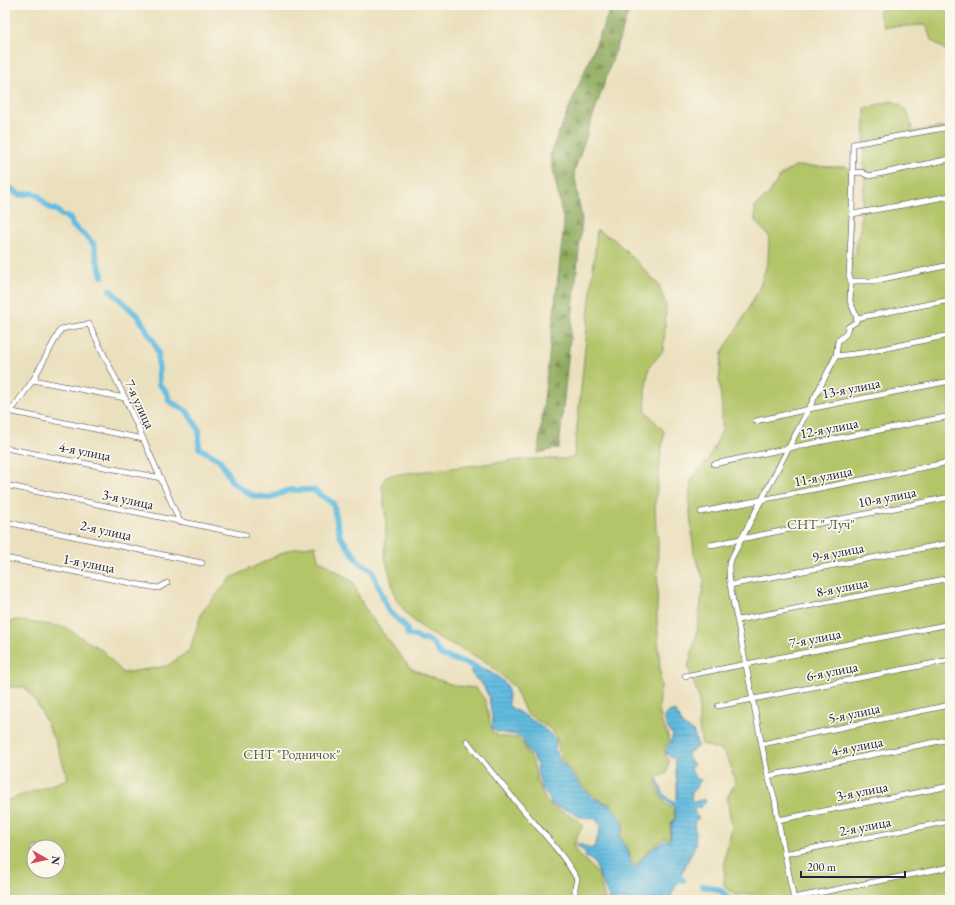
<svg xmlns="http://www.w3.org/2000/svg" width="955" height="905" viewBox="0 0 955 905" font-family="'EB Garamond',serif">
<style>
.forest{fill:url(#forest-firs);stroke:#58664c}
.garden{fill:#b3c569;stroke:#6a7452;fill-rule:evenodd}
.water{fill:url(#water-rules);stroke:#426e8d}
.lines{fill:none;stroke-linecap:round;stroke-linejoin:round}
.river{stroke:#62bbdf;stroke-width:6}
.minor-casing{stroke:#403e4e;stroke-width:6}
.minor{stroke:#fff;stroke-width:5}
.labels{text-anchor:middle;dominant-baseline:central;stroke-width:3.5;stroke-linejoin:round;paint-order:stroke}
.street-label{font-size:14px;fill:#22223b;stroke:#fbf7ec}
.park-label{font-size:14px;fill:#555b4b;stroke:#fbf7ec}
</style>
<defs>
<pattern id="forest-firs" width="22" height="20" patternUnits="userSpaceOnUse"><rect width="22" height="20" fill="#8eaa5d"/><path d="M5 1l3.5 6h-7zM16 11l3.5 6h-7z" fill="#748a4e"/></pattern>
<pattern id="water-rules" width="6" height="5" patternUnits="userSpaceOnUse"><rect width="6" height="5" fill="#62bbdf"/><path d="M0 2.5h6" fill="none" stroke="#55a0c0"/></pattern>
</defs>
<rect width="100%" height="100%" fill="#fbf7ec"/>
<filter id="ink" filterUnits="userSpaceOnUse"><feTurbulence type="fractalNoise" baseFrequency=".025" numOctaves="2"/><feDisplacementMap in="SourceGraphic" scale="8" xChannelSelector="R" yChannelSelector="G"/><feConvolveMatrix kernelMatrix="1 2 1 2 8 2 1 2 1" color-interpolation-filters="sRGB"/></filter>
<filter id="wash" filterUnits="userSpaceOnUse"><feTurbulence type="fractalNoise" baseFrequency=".012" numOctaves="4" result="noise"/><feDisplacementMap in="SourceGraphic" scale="16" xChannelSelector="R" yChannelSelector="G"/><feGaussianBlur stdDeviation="0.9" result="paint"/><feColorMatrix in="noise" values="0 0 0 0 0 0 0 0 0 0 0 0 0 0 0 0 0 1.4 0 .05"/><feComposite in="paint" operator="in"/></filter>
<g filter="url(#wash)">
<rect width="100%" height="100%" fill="#ebe0bd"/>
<!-- forest -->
<path class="forest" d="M 612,5 L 631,5 L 574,172 L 582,220 L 559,448 L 538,453 L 564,224 L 550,154 Z"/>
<!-- garden -->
<g class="garden">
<path d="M 894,5 L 950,5 L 950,53 L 931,40 L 926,25 L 884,27 L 878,11 Z"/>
<path d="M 892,101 C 909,108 908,115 913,132 L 950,126 L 950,900 L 761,900 L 756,894 L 735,895 L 724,886 L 725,857 L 732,827 L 727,798 L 735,783 L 730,763 L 722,750 L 710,747 L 702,744 L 699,728 L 699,698 L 688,667 L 697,632 L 704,580 L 694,554 L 689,503 L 691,479 L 708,460 L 722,431 L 722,408 L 719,380 L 722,352 L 740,324 L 759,289 L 768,261 L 769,236 L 755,221 L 755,206 L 769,194 L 780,176 L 795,166 L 848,167 L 851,170 L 852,185 L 849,198 L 850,207 L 852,255 L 856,255 L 856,240 L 861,230 L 861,214 L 865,177 L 864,165 L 865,108 Z"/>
<path d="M 597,230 L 615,240 L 637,262 L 658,284 L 666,305 L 665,330 L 663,351 L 649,367 L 645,392 L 646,411 L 658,425 L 664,431 L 655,504 L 656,528 L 658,538 L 657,618 L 661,687 L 659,709 L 662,723 L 667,733 L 669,740 L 665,749 L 665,755 L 669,760 L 667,773 L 661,776 L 656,776 C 654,783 660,797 665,803 C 667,806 671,807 673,809 L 675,818 L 671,823 L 669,839 L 665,838 L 647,852 L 635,866 L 633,864 L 628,848 L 620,836 L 624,831 L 624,821 L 612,805 L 598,799 L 587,791 L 573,773 L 561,760 L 557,740 L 553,731 L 526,713 L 514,687 L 489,664 L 468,652 L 429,633 L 409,617 L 396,599 L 385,557 L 386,520 L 382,485 L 386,477 L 391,475 L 528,459 L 563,459 L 574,457 Z"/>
<path d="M 315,545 L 318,559 L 352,581 L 363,605 L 385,636 L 410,668 L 433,678 L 456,686 L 476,688 L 485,700 L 492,731 L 498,736 L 517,738 L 522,742 L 528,754 L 533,761 L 537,781 L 547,803 L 576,819 L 583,825 L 573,846 L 580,856 L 589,864 L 599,876 L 605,900 L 5,900 L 5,799 L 8,800 L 68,779 L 58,748 L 38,705 L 25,687 L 5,687 L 5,624 L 15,620 L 65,627 L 103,651 L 123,673 L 167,666 L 189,651 L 202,612 L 231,578 L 288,550 ZM 34,847 L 58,847 L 58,871 L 34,871 Z"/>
</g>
<!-- water -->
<path class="water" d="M 475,668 L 482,668 L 497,676 L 506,684 L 509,695 L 508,705 C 515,711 523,714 530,719 C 540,725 548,731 556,740 L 555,749 L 559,760 L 565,766 L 584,790 L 593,798 L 611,806 L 623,823 L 622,831 L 619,836 C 621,841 625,845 627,850 C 630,856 629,863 634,868 L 636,867 L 648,852 L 662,843 L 666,840 L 670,841 L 672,823 L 676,818 L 674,807 C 661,799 660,792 657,778 C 661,786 663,799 674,802 L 677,799 L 677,788 L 675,759 L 666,754 C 667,747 671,742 673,735 L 668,729 L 664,718 L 665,715 L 671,711 L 676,712 L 680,719 L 682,725 L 693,731 L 698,746 L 693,751 L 689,751 L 688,757 L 694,765 L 690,767 L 695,778 L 701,780 L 692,793 L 691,800 L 694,802 L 705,799 L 706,801 L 701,807 L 696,808 L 694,810 L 695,814 L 699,818 L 695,821 L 694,825 L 696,834 L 695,846 L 669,900 L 611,900 L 609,898 L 594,862 L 590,859 L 585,857 L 586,854 L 585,852 L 575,844 L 580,844 L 590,849 L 594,847 L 599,834 L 600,825 L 595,818 L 580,817 L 571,812 L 551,804 L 549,798 L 542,789 L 538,775 L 536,761 L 529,752 L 521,737 L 516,735 L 497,732 L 491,728 L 493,723 L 489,697 L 483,685 L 473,676 L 470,670 Z"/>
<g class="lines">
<!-- river -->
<g class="river">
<path d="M 5,186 L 14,190 L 15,193 L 18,193 L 19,195 L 32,193 L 39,196 C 41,200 46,205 50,208 C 52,209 54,209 56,210 C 61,212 58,216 66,216 L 68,219 L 70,218 L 72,225 L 87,237 L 94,245 L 97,259 L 102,276"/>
<path d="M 110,290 L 138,316 L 154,342 L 158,353 L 159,384 L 167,393 L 169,401 L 187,411 L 199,430 L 199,448 L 220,460 L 232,482 L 251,495 L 269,498 L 289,490 L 313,490 L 333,503 L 340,536 L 359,562 L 372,570 L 388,610 L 406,627 L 408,635 L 416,636 L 422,640 L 425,639 L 432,643 L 441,655 L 474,666 L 483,673"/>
<path d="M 672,876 L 683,880"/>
<path d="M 702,886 C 713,888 725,889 729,900"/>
</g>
</g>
</g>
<g filter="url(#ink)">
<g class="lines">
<defs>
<g id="minor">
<path d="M 852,173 L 861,172 L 869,176 L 950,159"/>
<path d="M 852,214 L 903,205 L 950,196"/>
<path d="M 851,281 L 873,281 L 950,265"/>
<path d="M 857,318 L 850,301 L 851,281 L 849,276 L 852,214 L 853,144 L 950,127"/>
<path d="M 836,356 L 862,353 L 950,335"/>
<path d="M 33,380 L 125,398"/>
<path d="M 8,411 L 143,439"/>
<path d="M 5,412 L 14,407 L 33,380 L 61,329 L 89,324 L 125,398 L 180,522"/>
<path d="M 756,421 L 809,409 L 950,381"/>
<path d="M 5,448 L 161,478"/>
<path d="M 714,464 L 789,448 L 950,416"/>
<path d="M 5,485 L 246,535"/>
<path d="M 701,512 L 950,462"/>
<path d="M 5,522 L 202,563"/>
<path d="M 711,545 L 950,497"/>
<path d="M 5,558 L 151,587 L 159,588 L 167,583"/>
<path d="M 730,585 L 950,543"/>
<path d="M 738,620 L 950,578"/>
<path d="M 685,676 L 950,624"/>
<path d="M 718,706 L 950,660"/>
<path d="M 467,741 C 484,763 502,785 520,806 C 540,830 562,852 577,879 C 575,887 573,893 578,900"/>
<path d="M 762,744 L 950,705"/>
<path d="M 768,776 L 950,739"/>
<path d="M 778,820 L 950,786"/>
<path d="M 784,854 L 950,821"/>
<path d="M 793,898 L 950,867"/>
<path d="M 794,900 L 778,820 L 775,800 L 768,776 L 741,640 C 737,614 728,589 729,563 L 836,356 L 838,341 L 846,334 L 848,327 L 856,322 L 857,318 L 950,300"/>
</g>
</defs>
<!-- minor casing -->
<use href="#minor" class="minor-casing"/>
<!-- minor -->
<use href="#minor" class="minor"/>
</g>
</g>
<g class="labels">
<!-- street labels -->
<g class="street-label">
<text transform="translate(851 388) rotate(-11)">13-я улица</text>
<text transform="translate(140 404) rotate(65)">7-я улица</text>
<text transform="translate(829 428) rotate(-11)">12-я улица</text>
<text transform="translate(85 451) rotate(11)">4-я улица</text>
<text transform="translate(823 476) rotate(-11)">11-я улица</text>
<text transform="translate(887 497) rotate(-11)">10-я улица</text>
<text transform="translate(128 499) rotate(12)">3-я улица</text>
<text transform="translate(106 530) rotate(12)">2-я улица</text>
<text transform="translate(838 552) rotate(-11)">9-я улица</text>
<text transform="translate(89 563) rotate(11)">1-я улица</text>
<text transform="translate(842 587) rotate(-11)">8-я улица</text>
<text transform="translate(815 638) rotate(-11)">7-я улица</text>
<text transform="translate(832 671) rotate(-11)">6-я улица</text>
<text transform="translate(854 713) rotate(-12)">5-я улица</text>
<text transform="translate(857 746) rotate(-11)">4-я улица</text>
<text transform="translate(862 791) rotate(-11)">3-я улица</text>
<text transform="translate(865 826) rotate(-11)">2-я улица</text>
</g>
<!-- park labels -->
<g class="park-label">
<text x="821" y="524">СНТ " Луч"</text>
<text x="292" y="754">СНТ "Родничок"</text>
</g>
</g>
<!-- margin -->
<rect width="955" height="905" fill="none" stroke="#fbf7ec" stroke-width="20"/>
<!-- north arrow -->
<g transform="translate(46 859) rotate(98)"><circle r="19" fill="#fbf7ec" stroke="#a4a2a5"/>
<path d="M0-3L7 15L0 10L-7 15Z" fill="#d1495b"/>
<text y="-6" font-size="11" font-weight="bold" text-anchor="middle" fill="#22223b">N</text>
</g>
<!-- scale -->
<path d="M801 871v6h104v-6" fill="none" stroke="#22223b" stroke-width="2"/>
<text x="807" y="871" font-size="12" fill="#22223b" stroke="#fbf7ec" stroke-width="3" paint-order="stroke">200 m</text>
</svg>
